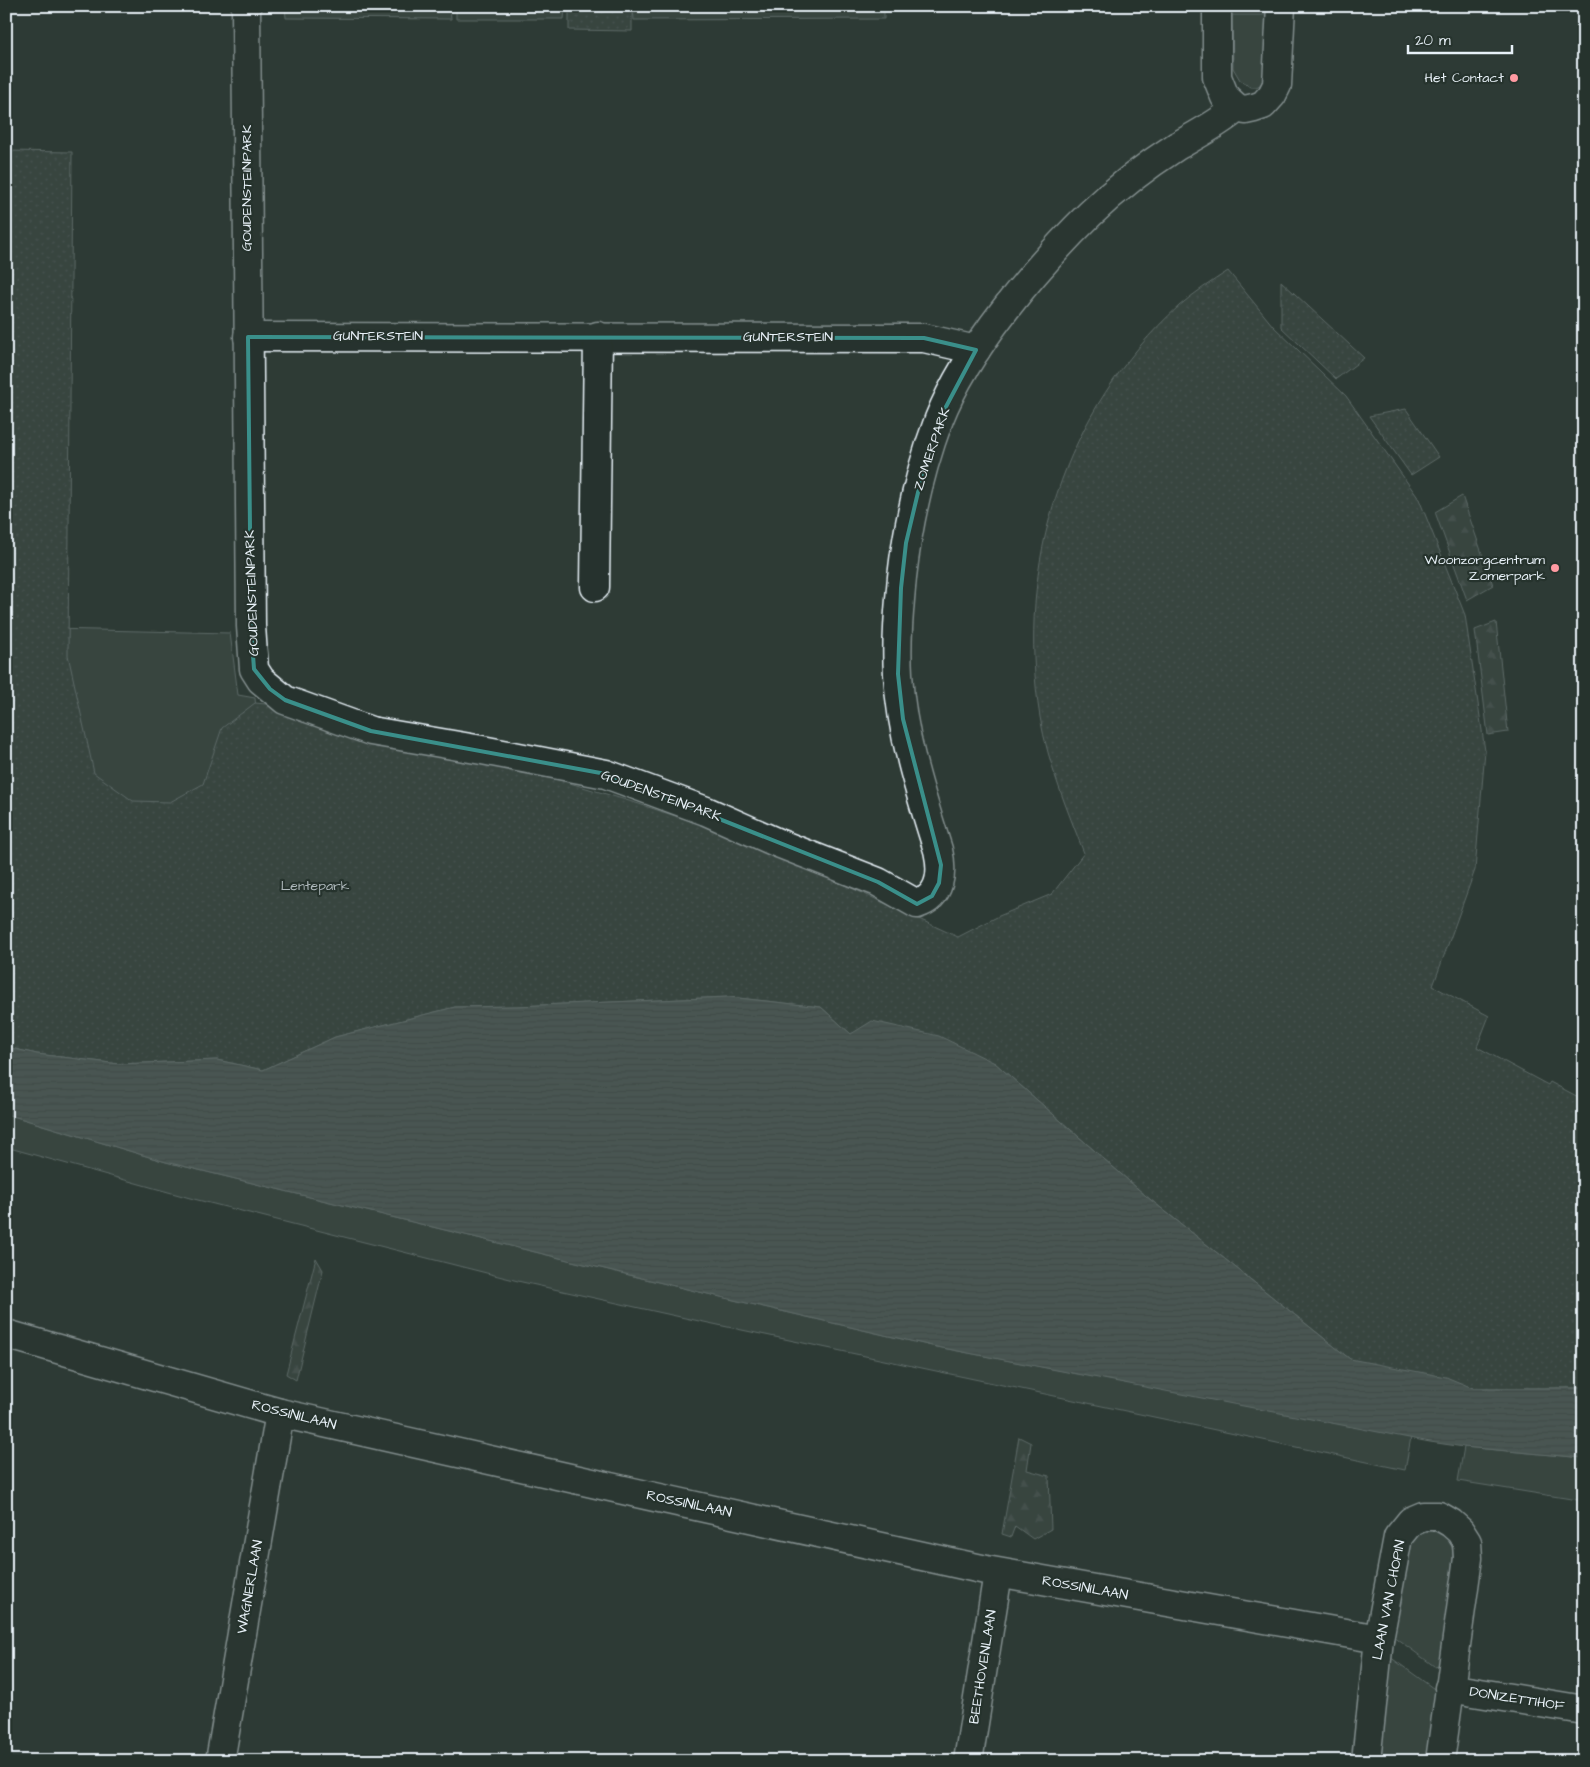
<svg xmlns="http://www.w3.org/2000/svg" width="1590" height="1767" viewBox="0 0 1590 1767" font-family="'Architects Daughter',sans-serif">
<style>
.grass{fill:#45524e;stroke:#96a2a3}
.forest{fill:url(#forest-firs);stroke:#96a2a3}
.park{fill:url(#park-dots);stroke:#96a2a3}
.water{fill:url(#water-rules);stroke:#9da8a9}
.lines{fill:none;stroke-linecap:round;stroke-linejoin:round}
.minor-casing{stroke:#e8f1f8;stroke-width:31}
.minor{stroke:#26332d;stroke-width:28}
.marked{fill:none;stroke:#3a8f8a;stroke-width:4;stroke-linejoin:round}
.poi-dot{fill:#ff9aa2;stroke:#26332d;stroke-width:2}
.labels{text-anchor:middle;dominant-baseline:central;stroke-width:4.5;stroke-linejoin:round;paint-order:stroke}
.poi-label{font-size:14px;fill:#e8f1f8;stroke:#26332d;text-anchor:end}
.street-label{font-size:14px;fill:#e8f1f8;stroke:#26332d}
.park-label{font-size:14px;fill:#afb9bc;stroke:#26332d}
</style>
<defs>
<pattern id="forest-firs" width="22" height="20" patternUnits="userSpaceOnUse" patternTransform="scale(1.25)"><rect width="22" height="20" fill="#45524e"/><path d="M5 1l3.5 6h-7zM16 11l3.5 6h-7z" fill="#606b68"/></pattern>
<pattern id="park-dots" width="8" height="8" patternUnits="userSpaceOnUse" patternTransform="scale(1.25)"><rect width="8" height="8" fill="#45524e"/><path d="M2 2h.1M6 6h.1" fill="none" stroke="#606b68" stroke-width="1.8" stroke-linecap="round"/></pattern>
<pattern id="water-rules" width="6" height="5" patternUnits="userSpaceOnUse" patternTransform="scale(1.25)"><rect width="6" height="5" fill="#6b7775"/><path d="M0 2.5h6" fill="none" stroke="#586060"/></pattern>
</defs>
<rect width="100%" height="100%" fill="#2e3b35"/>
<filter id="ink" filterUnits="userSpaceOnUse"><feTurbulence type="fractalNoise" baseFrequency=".02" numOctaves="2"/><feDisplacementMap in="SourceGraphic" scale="10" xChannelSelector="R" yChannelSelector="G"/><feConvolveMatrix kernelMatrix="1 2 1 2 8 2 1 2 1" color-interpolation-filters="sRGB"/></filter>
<g filter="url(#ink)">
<!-- grass -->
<g class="grass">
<path d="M 285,6 L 450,6 L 451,19 L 286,18 Z"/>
<path d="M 456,6 L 565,6 L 564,19 L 456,19 Z"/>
<path d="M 633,6 L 884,6 L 884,19 L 634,20 Z"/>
<path d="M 1232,15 L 1270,15 L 1266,75 L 1260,85 L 1256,87 L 1250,87 L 1240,80 L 1233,68 Z"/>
<path d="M 6,628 L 230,633 L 238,695 L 255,698 L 262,770 L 6,874 Z"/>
<path d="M 6,1114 L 166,1162 L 695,1291 L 932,1346 L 1411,1437 L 1405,1470 L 685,1318 L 522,1282 L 190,1198 L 6,1147 Z"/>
<path d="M 1464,1447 L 1584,1458 L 1584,1501 L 1458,1481 Z"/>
<path d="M 1426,1531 C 1455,1530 1455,1552 1451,1574 L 1455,1574 L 1440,1665 L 1434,1666 L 1393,1636 L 1403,1565 L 1407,1565 C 1409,1550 1410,1537 1426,1531 Z"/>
<path d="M 1390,1657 L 1437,1691 L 1430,1761 L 1379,1761 Z"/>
</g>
<!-- forest -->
<g class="forest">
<path d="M 1462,496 L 1493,585 L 1467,600 L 1435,512 Z"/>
<path d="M 1496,622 L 1508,732 L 1488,735 L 1475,630 Z"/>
<path d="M 316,1258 L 323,1270 L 296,1380 L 286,1374 Z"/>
<path d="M 1019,1437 L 1031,1443 L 1027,1470 L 1049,1476 L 1051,1529 L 1033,1539 L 1015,1526 L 1011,1537 L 1002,1534 Z"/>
</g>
<!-- park -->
<g class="park">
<path d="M 569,6 L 632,6 L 632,31 L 569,30 Z"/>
<path d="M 6,151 L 72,152 L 68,655 L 94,773 L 133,801 L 170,802 L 203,784 L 222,728 L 255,703 L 266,704 L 282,711 L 527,770 L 639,804 L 733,835 L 769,850 L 958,937 L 999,916 L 1052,894 L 1084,853 C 1067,809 1048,764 1040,717 C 1015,565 1064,410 1179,306 C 1194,293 1211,282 1228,271 L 1273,326 L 1346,396 L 1419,499 L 1465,615 L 1485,751 L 1475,870 L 1433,986 L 1489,1016 L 1477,1047 L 1548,1085 L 1550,1082 L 1584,1100 L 1584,1388 L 1473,1388 L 1350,1359 L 1146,1196 L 995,1063 L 851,1034 L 821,1007 L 729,997 L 517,1006 L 455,1007 L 335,1037 L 263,1070 L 217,1060 L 119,1064 L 37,1054 L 6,1047 Z"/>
<path d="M 1281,281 L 1364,358 L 1336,379 L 1281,327 Z"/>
<path d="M 1406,409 L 1439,457 L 1411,475 L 1369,416 Z"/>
</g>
<!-- water -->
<path class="water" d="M 729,997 L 821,1007 L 851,1034 L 872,1021 L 939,1036 L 995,1063 L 1146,1196 L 1350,1359 L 1446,1377 L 1473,1388 L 1584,1388 L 1584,1458 L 1464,1447 L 1430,1442 L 932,1346 L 695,1291 L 166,1162 L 6,1114 L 6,1047 L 37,1054 L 119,1064 L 217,1060 L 263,1070 L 335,1037 L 455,1007 L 517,1006 Z"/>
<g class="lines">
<defs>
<g id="minor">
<path d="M 246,6 L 251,626 L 254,669 L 261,680 L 285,700 L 371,731 L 482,750 L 606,774 L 706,811 L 778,843 L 878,882 L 917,904 C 941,897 943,872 938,850 C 920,793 901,734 898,674 C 896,642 899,609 902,577 C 908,523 920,470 939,419 C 967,348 1036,267 1090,214 C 1117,188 1146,166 1177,146 C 1198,134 1218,124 1237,108"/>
<path d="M 1217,6 L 1217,77 L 1225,97 L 1237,108 L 1245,110 L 1254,108 L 1263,105 L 1272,95 L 1277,85 L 1281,6"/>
<path d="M 248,337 L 924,338 L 976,350"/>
<path d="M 595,587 L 598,336"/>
<path d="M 6,1334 L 280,1413 L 646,1495 L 986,1570 L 1379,1639"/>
<path d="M 1449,1688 L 1584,1710"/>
<path d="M 220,1761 L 280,1413"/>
<path d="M 968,1761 L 998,1573"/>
<path d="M 1366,1761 L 1379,1639 L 1398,1537 L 1411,1521 L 1423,1516 L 1439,1516 L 1451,1523 L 1460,1531 L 1467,1542 L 1468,1558 L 1440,1761"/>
</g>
</defs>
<!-- minor casing -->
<use href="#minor" class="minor-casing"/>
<!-- minor -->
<use href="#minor" class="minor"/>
</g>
</g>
<!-- marked area -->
<path d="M0 0H1590V1767H0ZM 248,337 L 924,338 L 976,350 L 940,418 L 925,463 L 906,543 L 901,588 L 898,674 L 903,719 L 941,865 L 939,883 L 932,896 L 917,904 L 878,882 L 606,774 L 371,731 L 285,700 L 270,689 L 254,669 L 251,626 Z" fill="#2e3b35" fill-opacity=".55" fill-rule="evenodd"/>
<path class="marked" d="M 248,337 L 924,338 L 976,350 L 940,418 L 925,463 L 906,543 L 901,588 L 898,674 L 903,719 L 941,865 L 939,883 L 932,896 L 917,904 L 878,882 L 606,774 L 371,731 L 285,700 L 270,689 L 254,669 L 251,626 Z"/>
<!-- markers -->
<g class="poi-dot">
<circle cx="1514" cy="78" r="5"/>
<circle cx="1555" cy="568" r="5"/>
</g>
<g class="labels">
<!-- poi labels -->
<g class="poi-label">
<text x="1504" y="78">Het Contact</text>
<text x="1545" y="560">Woonzorgcentrum<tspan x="1545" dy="16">Zomerpark</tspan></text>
</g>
<!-- street labels -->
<g class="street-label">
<text transform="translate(247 188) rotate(-90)">GOUDENSTEINPARK</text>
<text x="378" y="336">GUNTERSTEIN</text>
<text x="788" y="337">GUNTERSTEIN</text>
<text transform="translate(932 449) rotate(-71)">ZOMERPARK</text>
<text transform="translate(252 593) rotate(-92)">GOUDENSTEINPARK</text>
<text transform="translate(661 796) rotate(20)">GOUDENSTEINPARK</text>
<text transform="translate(294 1415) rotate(14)">ROSSINILAAN</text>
<text transform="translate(689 1504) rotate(12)">ROSSINILAAN</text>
<text transform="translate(250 1587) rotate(-80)">WAGNERLAAN</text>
<text transform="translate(1085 1588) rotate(10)">ROSSINILAAN</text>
<text transform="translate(1389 1600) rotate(-79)">LAAN VAN CHOPIN</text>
<text transform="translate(983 1667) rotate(-81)">BEETHOVENLAAN</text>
<text transform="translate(1517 1699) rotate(9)">DONIZETTIHOF</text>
</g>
<!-- park labels -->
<g class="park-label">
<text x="315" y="886">Lentepark</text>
</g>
</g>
<!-- margin -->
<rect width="1590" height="1767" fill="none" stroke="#26332d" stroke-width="25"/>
<rect x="12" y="12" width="1565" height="1742" fill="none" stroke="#e8f1f8" stroke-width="2" filter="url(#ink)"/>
<!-- scale -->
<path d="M1408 45v8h104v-8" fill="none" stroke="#e8f1f8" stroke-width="2.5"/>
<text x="1415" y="45" font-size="15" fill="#e8f1f8" stroke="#26332d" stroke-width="4" paint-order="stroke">20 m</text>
</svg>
